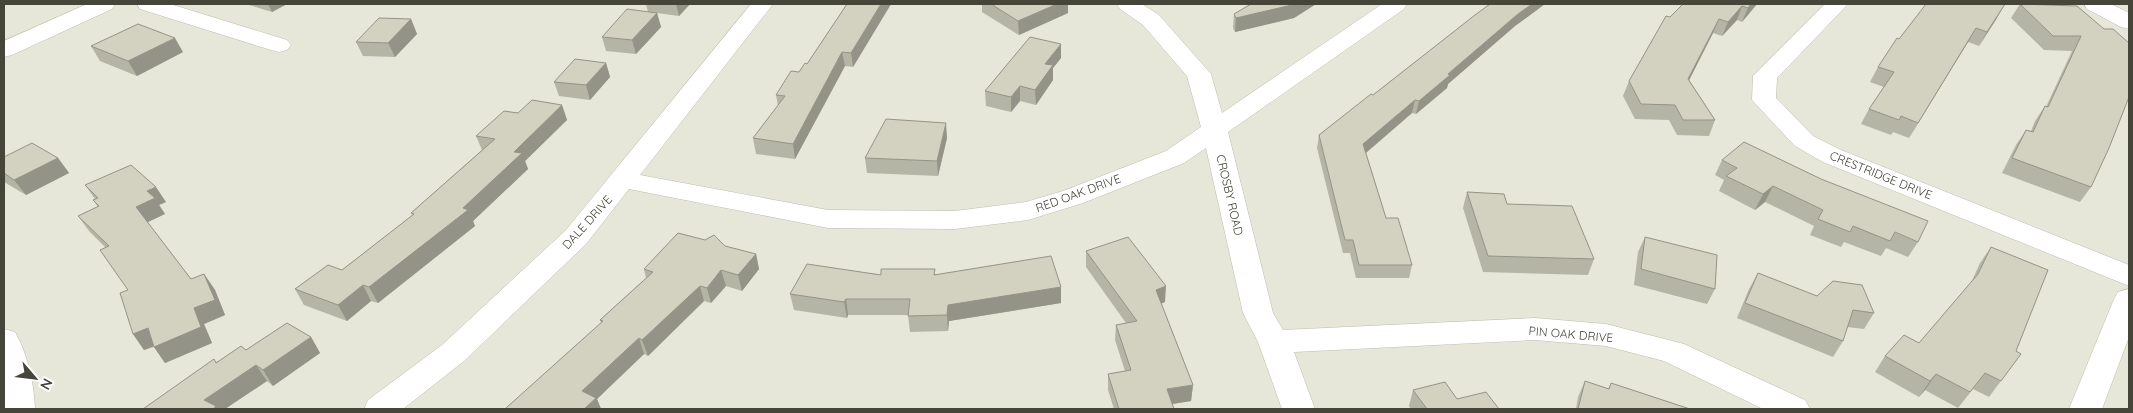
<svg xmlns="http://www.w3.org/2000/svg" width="2133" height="413" viewBox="0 0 2133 413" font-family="Quicksand,sans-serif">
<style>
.residential{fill:#e6e6d9}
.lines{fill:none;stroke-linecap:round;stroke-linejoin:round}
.minor-casing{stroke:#bebead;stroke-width:1}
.minor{fill:#fff;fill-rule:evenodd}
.wall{fill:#b5b5a6}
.shaded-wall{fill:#949387}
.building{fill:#d3d2c1;stroke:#949387}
.labels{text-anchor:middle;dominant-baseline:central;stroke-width:4.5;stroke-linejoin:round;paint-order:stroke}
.street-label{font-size:12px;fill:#464539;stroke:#fff}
</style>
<rect width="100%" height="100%" fill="#f3f3ea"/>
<!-- residential -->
<g class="residential">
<path d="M 4,4 L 85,4 L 4,42 Z"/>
<path d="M 117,4 L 2129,4 L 2129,409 L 4,409 L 4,57 Z"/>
</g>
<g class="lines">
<defs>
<g id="minor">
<path d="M 87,4 L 115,4 L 112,9 L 12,55 L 4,57 L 4,41 Z"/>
<path d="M 137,4 L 170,4 L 287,40 L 291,45 L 287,50 L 279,52 L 271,50 L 140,9 Z"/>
<path d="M 751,4 L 773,4 L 640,175 L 828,210 L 955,211 L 1026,202 L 1063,191 L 1166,151 L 1201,127 L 1187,76 L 1143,25 L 1120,9 L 1117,4 L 1142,4 L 1159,15 L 1211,74 L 1222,113 L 1382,4 L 1407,4 L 1404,9 L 1228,132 L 1273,313 L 1283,330 L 1535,318 L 1606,324 L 1684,344 L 1805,400 L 1810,409 L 1763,409 L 1664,361 L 1606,346 L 1535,340 L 1294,352 L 1315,409 L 1282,409 L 1258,342 L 1243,313 L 1206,148 L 1184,163 L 1083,203 L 1028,220 L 955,229 L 828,228 L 629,189 L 586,244 L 464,361 L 403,409 L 364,409 L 368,400 L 442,345 L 566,230 Z"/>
<path d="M 1825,4 L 1848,4 L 1777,78 L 1776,98 L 1813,136 L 1841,150 L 2129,265 L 2129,286 L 1823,162 L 1795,146 L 1752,100 L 1753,76 Z"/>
<path d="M 2084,4 L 2111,4 L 2129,13 L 2129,29 L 2121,27 L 2087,9 Z"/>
<path d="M 2129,289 L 2129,337 L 2102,409 L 2069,409 L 2114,299 L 2118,292 Z"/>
<path d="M 4,329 L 15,332 C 28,355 34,384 35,409 L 4,409 Z"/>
</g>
</defs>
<!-- minor casing -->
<use href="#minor" class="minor-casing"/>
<!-- minor -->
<use href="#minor" class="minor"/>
</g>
<!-- wall -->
<g class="wall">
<path d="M 246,4 L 287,4 L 272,12 Z"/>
<path d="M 646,4 L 690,4 L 679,16 L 657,13 L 661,27 L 636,54 L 606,51 L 602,37 L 648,12 Z"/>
<path d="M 847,4 L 891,4 L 853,67 L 845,66 L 795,159 L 756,154 L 753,138 L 778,106 L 776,95 L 807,64 L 847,5 Z"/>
<path d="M 982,4 L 1068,4 L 1068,13 L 1019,35 L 982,12 Z"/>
<path d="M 1251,4 L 1316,4 L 1294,18 L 1235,32 L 1233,28 L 1234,14 Z"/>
<path d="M 1490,4 L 1545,4 L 1515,26 L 1448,84 L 1447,88 L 1416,114 L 1412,113 L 1366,153 L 1386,218 L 1412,265 L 1409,278 L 1356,278 L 1350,253 L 1343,253 L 1317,148 L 1319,135 L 1373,95 Z"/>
<path d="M 1683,4 L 1757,4 L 1742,22 L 1737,20 L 1722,36 L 1713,33 L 1689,80 L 1715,120 L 1709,136 L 1677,135 L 1669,120 L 1635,119 L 1623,96 L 1629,81 L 1670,17 Z"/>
<path d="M 2020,4 L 2104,29 L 2091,187 L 2080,202 L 2002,173 L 2016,145 L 2026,130 L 2031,131 L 2035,121 L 2045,106 L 2046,107 L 2072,51 L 2044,50 L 2011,18 Z"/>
<path d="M 1997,18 L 1979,46 L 1968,42 L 1909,138 L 1893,132 L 1891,135 L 1861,124 L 1869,109 L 1884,87 L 1870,82 L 1878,67 L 1899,39 Z"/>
<path d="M 411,19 L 417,34 L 395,57 L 363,56 L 356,42 Z"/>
<path d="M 1061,44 L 1061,58 L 1053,68 L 1053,80 L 1036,105 L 1020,101 L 1011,112 L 986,106 L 985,91 Z"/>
<path d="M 91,46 L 183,52 L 137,76 L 100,61 Z"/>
<path d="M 606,63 L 610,77 L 590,100 L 559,96 L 554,82 Z"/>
<path d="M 562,105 L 567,120 L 525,161 L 528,169 L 473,221 L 475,226 L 378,303 L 371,301 L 347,321 L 304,305 L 295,289 L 342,270 L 413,215 L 411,213 L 482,150 L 476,136 L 518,113 Z"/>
<path d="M 947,138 L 938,176 L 867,173 L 865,158 Z"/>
<path d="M 4,157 L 58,158 L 69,173 L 26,195 L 4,182 Z"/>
<path d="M 1722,160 L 1918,242 L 1908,257 L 1886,248 L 1881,256 L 1844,242 L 1841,247 L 1810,235 L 1814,226 L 1765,202 L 1755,210 L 1719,191 L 1724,180 L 1715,175 Z"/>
<path d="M 85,185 L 166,202 L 159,205 L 165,214 L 147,222 L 191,279 L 204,274 L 215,290 L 225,315 L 204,324 L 212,343 L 165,363 L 154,347 L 144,350 L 133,334 L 128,290 L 106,248 L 89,231 L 78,216 L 98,207 L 93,200 L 95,199 Z"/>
<path d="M 1467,192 L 1507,204 L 1594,259 L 1588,275 L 1483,272 L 1463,208 Z"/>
<path d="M 1645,237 L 1715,289 L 1707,304 L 1634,285 L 1638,252 Z"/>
<path d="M 725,246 L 756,254 L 759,269 L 742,291 L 726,286 L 711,303 L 704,301 L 648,356 L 644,354 L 597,399 L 601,409 L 506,409 L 506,408 L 601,323 L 600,320 L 646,278 L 644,269 Z"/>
<path d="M 1991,247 L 2016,351 L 2021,354 L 1989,397 L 1973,389 L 1958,408 L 1925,390 L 1919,397 L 1875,372 L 1885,356 L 1919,343 L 1971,283 L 1980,263 Z"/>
<path d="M 1086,251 L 1165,302 L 1161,303 L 1193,385 L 1191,401 L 1172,404 L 1174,409 L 1114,409 L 1108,390 L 1108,374 L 1125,371 L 1115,340 L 1116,325 L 1126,323 L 1086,267 Z"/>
<path d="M 1758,273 L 1817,296 L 1874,313 L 1864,329 L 1847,327 L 1843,341 L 1833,357 L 1737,318 L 1749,289 Z"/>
<path d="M 936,274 L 1061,287 L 1061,303 L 949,321 L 948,331 L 910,332 L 908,315 L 848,315 L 847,318 L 794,310 L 790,294 L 881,275 Z"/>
<path d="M 311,337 L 320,353 L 273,386 L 267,381 L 225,409 L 214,359 L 216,362 L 246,350 Z"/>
<path d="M 1585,381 L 1608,389 L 1611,383 L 1690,409 L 1576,409 L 1578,397 Z"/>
<path d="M 1413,390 L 1457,399 L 1499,409 L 1411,409 L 1409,406 Z"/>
</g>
<!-- shaded-wall -->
<g class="shaded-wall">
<path d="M 268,4 L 287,4 L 272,12 Z"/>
<path d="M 676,4 L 690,4 L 679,16 Z"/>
<path d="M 881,4 L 891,4 L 853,67 L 851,53 Z"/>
<path d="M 1057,4 L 1068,4 L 1068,13 L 1019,35 L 1018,21 Z"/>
<path d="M 1296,4 L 1316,4 L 1294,18 L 1235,32 L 1236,18 Z"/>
<path d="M 1532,4 L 1545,4 L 1515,26 L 1448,84 L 1447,88 L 1416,114 L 1419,101 L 1448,74 L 1518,14 Z"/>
<path d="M 1751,4 L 1757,4 L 1742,22 L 1748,8 Z"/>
<path d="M 2005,4 L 1997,18 L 1979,46 L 1987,32 Z"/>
<path d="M 1742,6 L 1737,20 L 1722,36 L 1728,22 Z"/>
<path d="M 657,13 L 661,27 L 636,54 L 632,40 Z"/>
<path d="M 411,19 L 417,34 L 395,57 L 388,43 Z"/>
<path d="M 1719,19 L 1713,33 L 1682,94 L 1688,79 Z"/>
<path d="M 1976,28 L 1968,42 L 1909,138 L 1918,123 Z"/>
<path d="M 175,38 L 183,52 L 137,76 L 128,61 Z"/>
<path d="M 1061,44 L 1061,58 L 1053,68 L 1053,80 L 1036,105 L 1035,90 L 1045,64 Z"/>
<path d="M 842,52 L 845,66 L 795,159 L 793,144 Z"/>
<path d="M 606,63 L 610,77 L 590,100 L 586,85 Z"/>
<path d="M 1020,86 L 1020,101 L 1011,112 L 1011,97 Z"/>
<path d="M 1415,100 L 1412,113 L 1361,157 L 1363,144 Z"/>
<path d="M 562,105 L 567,120 L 525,161 L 528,169 L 473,221 L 475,226 L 378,303 L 369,287 L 463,208 L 514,152 Z"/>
<path d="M 946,123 L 947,138 L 938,176 L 937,161 Z"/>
<path d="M 58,158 L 69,173 L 26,195 L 14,180 Z"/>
<path d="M 1773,186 L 1765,202 L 1755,210 L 1763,194 Z"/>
<path d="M 156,187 L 166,202 L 159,205 L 165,214 L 146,223 L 136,207 L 147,191 Z"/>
<path d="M 756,254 L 759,269 L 742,291 L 738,275 Z"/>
<path d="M 721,270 L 726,286 L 711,303 L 707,288 Z"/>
<path d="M 204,274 L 215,290 L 225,315 L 204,324 L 212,343 L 165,363 L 154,347 Z"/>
<path d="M 363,285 L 371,301 L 347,321 L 338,305 Z"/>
<path d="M 700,286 L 704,301 L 648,356 L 642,340 Z"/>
<path d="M 1166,286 L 1165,302 L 1155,306 L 1156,290 Z"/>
<path d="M 1061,287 L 1061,303 L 949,321 L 948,331 L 947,315 L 948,305 Z"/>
<path d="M 846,299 L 848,315 L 847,318 L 844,302 Z"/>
<path d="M 148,328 L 159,344 L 144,350 L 133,334 Z"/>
<path d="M 311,337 L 320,353 L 273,386 L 263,370 Z"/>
<path d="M 639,338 L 644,354 L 597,399 L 601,409 L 584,409 L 582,391 Z"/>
<path d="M 256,365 L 267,381 L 225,409 L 210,409 L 204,400 Z"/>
<path d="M 1936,374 L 1925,390 L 1919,397 L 1930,381 Z"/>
<path d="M 1193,385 L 1191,401 L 1166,405 L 1167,389 Z"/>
</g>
<!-- building -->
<g class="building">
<path d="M 847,4 L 881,4 L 851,53 L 842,52 L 793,144 L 753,138 L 785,96 L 776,95 L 791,71 L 799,72 L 805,63 L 807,64 Z"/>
<path d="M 991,4 L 1057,4 L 1018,21 Z"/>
<path d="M 1251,4 L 1296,4 L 1236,18 L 1234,14 Z"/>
<path d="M 1490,4 L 1532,4 L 1518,14 L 1448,74 L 1450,75 L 1419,101 L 1415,100 L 1363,144 L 1386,218 L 1398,218 L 1412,265 L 1359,265 L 1353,240 L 1345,240 L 1319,135 L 1371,94 L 1373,95 L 1475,15 Z"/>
<path d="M 1683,4 L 1751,4 L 1748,8 L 1742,6 L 1728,22 L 1719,19 L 1688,79 L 1715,120 L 1683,120 L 1675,105 L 1641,104 L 1629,81 L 1666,16 L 1670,17 Z"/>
<path d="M 1926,4 L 2005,4 L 1987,32 L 1976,28 L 1918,123 L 1901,116 L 1899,120 L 1869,109 L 1894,72 L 1878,67 L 1897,38 L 1899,39 Z"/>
<path d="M 2020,4 L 2077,6 L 2104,29 L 2113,29 L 2129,43 L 2129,97 L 2109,148 L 2091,187 L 2012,158 L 2026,130 L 2033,132 L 2045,106 L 2048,107 L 2081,36 L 2053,36 Z"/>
<path d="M 627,9 L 657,13 L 632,40 L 602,37 Z"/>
<path d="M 379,18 L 411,19 L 388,43 L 356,42 Z"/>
<path d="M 138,24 L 175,38 L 128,61 L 91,46 Z"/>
<path d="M 1030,37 L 1061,44 L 1045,64 L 1053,65 L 1035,90 L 1020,86 L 1011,97 L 985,91 Z"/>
<path d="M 575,59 L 606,63 L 586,85 L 554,82 Z"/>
<path d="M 532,100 L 562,105 L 514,152 L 522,153 L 463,208 L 468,210 L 369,287 L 363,285 L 338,305 L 295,289 L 328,265 L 342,270 L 414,214 L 411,213 L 495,139 L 476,136 L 504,111 L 518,113 Z"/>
<path d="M 886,119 L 946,123 L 937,161 L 865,158 Z"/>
<path d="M 1744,142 L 1821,179 L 1928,221 L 1918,242 L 1895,232 L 1890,241 L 1853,226 L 1850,232 L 1818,219 L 1823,210 L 1773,186 L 1763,194 L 1726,176 L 1737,168 L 1722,160 Z"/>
<path d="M 32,143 L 58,158 L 14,180 L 4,173 L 4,157 Z"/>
<path d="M 131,165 L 156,187 L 147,191 L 155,198 L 136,207 L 191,279 L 204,274 L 215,300 L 194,308 L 201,327 L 154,347 L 148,328 L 133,334 L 120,293 L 128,290 L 100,250 L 109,246 L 78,216 L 99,206 L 93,200 L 98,198 L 85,185 Z"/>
<path d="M 1467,192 L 1504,194 L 1507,204 L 1572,206 L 1594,259 L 1488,256 Z"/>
<path d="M 678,233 L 705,240 L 714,235 L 725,246 L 756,254 L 738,275 L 721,270 L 707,288 L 700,286 L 642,340 L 639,338 L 582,391 L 596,398 L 584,409 L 509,409 L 506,408 L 603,321 L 600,320 L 653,272 L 644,269 Z"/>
<path d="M 1128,237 L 1166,286 L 1156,290 L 1193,385 L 1167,389 L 1174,409 L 1119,409 L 1108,374 L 1131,370 L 1116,325 L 1137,321 L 1086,251 Z"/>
<path d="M 1645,237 L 1717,255 L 1715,289 L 1641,269 Z"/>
<path d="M 1991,247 L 2048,270 L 2016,351 L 2021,354 L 2001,381 L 1985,373 L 1970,392 L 1936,374 L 1930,381 L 1885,356 L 1904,335 L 1919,343 L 1978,274 Z"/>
<path d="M 1051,256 L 1061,287 L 948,305 L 947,315 L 908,316 L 910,299 L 846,299 L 844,302 L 790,294 L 807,264 L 881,275 L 881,269 L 935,269 L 934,275 Z"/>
<path d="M 1758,273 L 1817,296 L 1833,281 L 1862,285 L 1874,313 L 1853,310 L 1843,341 L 1745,303 Z"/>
<path d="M 287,323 L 311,337 L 263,370 L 256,365 L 204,400 L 216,406 L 213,409 L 143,409 L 214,359 L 216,363 L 241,346 L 246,350 Z"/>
<path d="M 1585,381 L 1609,389 L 1611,383 L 1690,409 L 1578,409 Z"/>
<path d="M 1445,382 L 1457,399 L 1486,392 L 1499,409 L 1427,409 L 1413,390 Z"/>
</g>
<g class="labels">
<!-- street labels -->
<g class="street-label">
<text transform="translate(1881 175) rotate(22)">CRESTRIDGE DRIVE</text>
<text transform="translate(1078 193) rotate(-20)">RED OAK DRIVE</text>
<text transform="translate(1230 195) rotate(77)">CROSBY ROAD</text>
<text transform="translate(587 222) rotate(-48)">DALE DRIVE</text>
<text transform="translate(1571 334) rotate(5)">PIN OAK DRIVE</text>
</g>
</g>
<!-- border -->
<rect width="2133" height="413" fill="none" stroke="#464539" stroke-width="10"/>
<!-- north arrow -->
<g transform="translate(35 378) rotate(118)" stroke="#ffffff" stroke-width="4" paint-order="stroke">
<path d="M0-4L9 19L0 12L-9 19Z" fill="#464539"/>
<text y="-8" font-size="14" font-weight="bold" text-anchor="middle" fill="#464539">N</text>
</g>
</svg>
